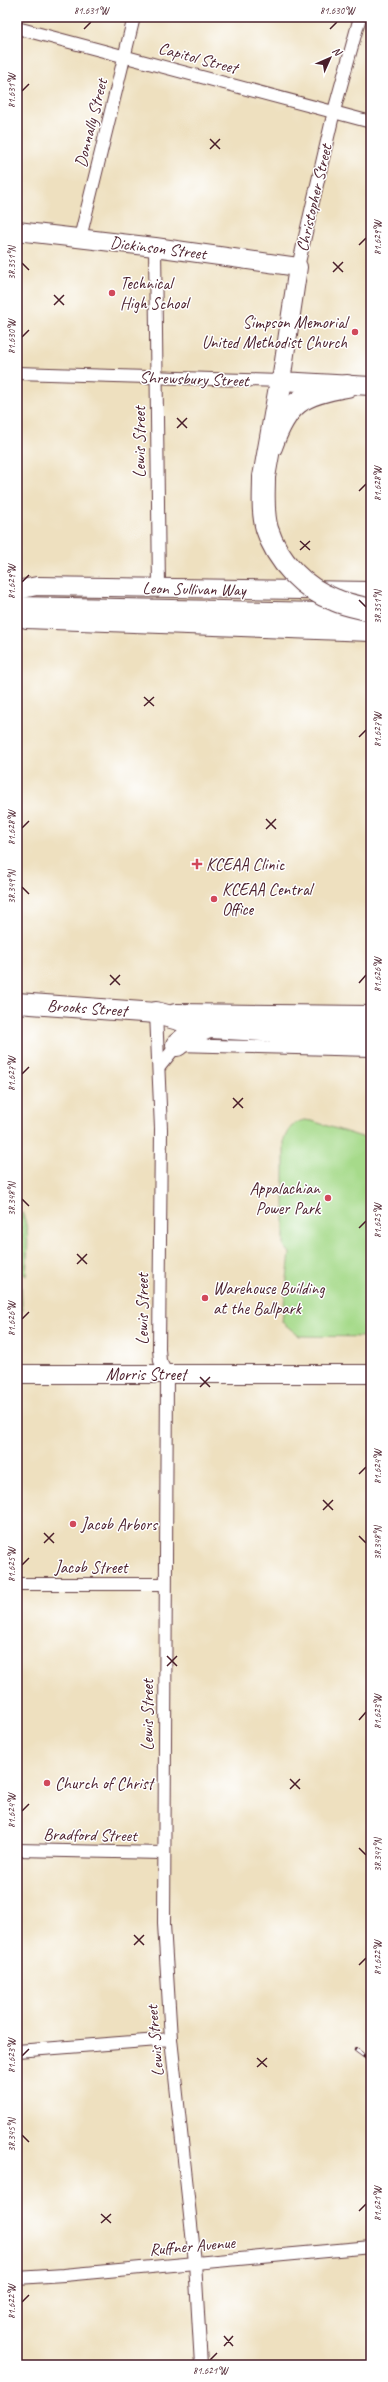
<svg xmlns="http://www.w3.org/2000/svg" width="388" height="2382" viewBox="0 0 388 2382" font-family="Caveat,sans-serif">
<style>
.garden{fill:url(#garden-furrows);stroke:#787c5a}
.pitch{fill:#a6da8a;stroke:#787c5a}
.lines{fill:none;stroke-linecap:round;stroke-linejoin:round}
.street-casing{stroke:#633c41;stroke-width:14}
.secondary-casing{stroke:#633c41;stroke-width:20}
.primary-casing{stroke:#633c41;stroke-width:22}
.highway-casing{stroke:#633c41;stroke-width:24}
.street{stroke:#fff;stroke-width:12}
.secondary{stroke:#fff;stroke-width:18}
.primary{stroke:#fff;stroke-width:20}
.highway{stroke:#fff;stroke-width:22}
.rail-casing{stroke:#4a1f2b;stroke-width:4.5}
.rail{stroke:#fff;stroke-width:3;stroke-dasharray:9;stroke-linecap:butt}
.highway-bridge-casing{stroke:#633c41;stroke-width:24;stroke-linecap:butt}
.highway-bridge{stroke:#fff;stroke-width:22}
.ticks{fill:none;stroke:#4a1f2b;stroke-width:1.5}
.poi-dot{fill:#d1495b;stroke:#fff;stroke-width:1.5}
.labels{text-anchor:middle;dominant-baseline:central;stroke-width:3;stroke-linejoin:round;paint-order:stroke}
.street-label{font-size:17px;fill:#4a1f2b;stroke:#fff}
.poi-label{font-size:17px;fill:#4a1f2b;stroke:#fff;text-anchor:start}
.neatline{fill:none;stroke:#4a1f2b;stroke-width:1.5}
.ticks-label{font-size:10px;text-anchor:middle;fill:#4a1f2b}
</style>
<defs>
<pattern id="garden-furrows" width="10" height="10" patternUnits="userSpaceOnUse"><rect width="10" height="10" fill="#a6da8a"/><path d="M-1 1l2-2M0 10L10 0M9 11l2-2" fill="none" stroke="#90bb77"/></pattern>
</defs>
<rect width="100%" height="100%" fill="#fff"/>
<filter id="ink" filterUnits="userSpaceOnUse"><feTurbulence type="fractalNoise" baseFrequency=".025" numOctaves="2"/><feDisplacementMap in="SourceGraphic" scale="8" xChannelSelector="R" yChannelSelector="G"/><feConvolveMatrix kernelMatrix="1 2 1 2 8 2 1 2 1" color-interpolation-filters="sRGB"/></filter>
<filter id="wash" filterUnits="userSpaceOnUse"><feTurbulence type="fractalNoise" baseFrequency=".012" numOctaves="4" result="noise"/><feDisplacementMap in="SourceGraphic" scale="16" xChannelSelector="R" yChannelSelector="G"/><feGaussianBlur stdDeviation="0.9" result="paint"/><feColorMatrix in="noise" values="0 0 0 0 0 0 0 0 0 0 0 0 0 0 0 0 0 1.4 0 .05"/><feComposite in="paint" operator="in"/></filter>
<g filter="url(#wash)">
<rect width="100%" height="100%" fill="#eee0bf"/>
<!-- garden -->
<g class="garden">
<path d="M 22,1212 C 31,1231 27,1256 26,1276 L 17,1269 L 17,1217 Z"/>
<path d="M 17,1273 L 21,1278 L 22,1308 L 24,1308 L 17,1318 Z"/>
</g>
<!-- pitch -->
<path class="pitch" d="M 304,1120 L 312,1121 L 371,1140 L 371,1337 L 299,1336 L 282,1322 L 290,1253 L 284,1246 L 284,1139 C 289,1128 293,1123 304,1120 Z"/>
</g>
<g filter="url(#ink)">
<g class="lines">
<defs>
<g id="street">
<path d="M 17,28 L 371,122"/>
<path d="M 80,238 L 134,17"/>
<path d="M 155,247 L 159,589"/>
<path d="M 298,267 L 334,111 L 360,17"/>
<path d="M 17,373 L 281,381"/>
<path d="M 156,1013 L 161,1129 L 159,1349 L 160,1361 L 167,1374 L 164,1924 L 171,2039 L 195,2262 L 201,2365"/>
<path d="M 160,1066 L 177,1045 L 371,1050"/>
<path d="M 17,1584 L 165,1584"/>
<path d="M 17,1850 L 163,1853"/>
<path d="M 17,2051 L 171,2039"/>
<path d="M 17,2278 L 64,2275 L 371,2247"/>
</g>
<g id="secondary">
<path d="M 17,231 L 155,247 L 298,267 L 281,381 L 371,386"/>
<path d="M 17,590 L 37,586 L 371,591"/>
<path d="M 26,619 L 371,632"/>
<path d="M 175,1013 L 371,1015"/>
<path d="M 17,1374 L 371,1374"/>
</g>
<path id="primary" d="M 17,1003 L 156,1013"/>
<g id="highway">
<path d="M 271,447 C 287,402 301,394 347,386"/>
<path d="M 264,477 L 281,381"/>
<path d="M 17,608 L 371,615"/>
<path d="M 156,1013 L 209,1027 L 311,1033 L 371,1034"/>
<path d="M 177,1045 L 189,1035 L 209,1027"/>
</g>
</defs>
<!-- street casing -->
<use href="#street" class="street-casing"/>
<!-- secondary casing -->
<use href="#secondary" class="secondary-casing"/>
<!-- primary casing -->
<use href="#primary" class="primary-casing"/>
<!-- highway casing -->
<use href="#highway" class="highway-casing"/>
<!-- street -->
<use href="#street" class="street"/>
<!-- secondary -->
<use href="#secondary" class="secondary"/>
<!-- primary -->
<use href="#primary" class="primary"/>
<!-- highway -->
<use href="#highway" class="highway"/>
<defs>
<path id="rail" d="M 356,2050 L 371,2061"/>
</defs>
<!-- rail casing -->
<use href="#rail" class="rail-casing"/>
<!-- rail -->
<use href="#rail" class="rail"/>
<defs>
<path id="highway-bridge" d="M 264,477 C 264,494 262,512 267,529 C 277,561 304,589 335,600 C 346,605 359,607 371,610"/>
</defs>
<!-- highway-bridge casing -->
<use href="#highway-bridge" class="highway-bridge-casing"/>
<!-- highway-bridge -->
<use href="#highway-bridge" class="highway-bridge"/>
</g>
</g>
<!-- ticks -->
<path class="ticks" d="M 84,29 L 91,22M 330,29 L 337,22M 22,91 L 29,84M 210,139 L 220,149M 210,149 L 220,139M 359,245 L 366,238M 333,262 L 343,272M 22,263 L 29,270M 333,272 L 343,262M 54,295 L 64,305M 54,305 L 64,295M 22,337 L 29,330M 177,418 L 187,428M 177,428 L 187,418M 359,491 L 366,484M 300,541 L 310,550M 300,550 L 310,541M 22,582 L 29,575M 359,600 L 366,607M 144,697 L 154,706M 144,706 L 154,697M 359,737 L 366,730M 266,819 L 276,829M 22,828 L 29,821M 266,829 L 276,819M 22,887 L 29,894M 110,975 L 120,985M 359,983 L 366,975M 110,985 L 120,975M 22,1074 L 29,1067M 233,1098 L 243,1108M 233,1108 L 243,1098M 22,1199 L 29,1206M 359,1228 L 366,1221M 77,1254 L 87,1264M 77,1264 L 87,1254M 22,1319 L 29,1312M 200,1377 L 210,1387M 200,1387 L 210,1377M 359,1474 L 366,1467M 323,1500 L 333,1510M 323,1510 L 333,1500M 44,1533 L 54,1543M 359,1536 L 366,1543M 44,1543 L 54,1533M 22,1565 L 29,1558M 167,1656 L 177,1666M 167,1666 L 177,1656M 359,1720 L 366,1712M 290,1779 L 300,1789M 290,1789 L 300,1779M 22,1811 L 29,1804M 359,1848 L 366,1855M 134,1935 L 144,1945M 134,1945 L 144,1935M 359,1965 L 366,1958M 22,2056 L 29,2049M 257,2058 L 267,2067M 257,2067 L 267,2058M 22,2135 L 29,2142M 359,2211 L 366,2204M 101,2214 L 111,2223M 101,2223 L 111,2214M 22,2302 L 29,2295M 224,2336 L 233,2346M 224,2346 L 233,2336M 210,2360 L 217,2353"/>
<!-- markers -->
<g class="poi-dot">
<circle cx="112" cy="293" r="4"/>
<circle cx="355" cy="332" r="4"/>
<path d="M195 858h4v4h4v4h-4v4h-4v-4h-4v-4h4z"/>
<circle cx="214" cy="899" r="4"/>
<circle cx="328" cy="1198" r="4"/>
<circle cx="205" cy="1298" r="4"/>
<circle cx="73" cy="1524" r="4"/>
<circle cx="47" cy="1783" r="4"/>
</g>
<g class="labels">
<!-- street labels -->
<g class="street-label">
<text transform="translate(198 58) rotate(15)">Capitol Street</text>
<text transform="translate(91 123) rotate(-76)">Donnally Street</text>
<text transform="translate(314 198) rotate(-77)">Christopher Street</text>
<text transform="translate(158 248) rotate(7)">Dickinson Street</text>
<text transform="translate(194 379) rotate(2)">Shrewsbury Street</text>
<text transform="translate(139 442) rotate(-90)">Lewis Street</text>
<text transform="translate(194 589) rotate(1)">Leon Sullivan Way</text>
<text transform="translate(87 1008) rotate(4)">Brooks Street</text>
<text transform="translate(142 1309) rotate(-90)">Lewis Street</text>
<text x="146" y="1374">Morris Street</text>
<text x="91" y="1567">Jacob Street</text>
<text transform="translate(147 1715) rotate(-90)">Lewis Street</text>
<text transform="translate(90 1835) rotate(1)">Bradford Street</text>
<text transform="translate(155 2041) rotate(-95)">Lewis Street</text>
<text transform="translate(192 2246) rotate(-5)">Ruffner Avenue</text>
</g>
<!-- poi labels -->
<g class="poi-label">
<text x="120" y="283">Technical<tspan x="120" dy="20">High School</tspan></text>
<text x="347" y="322" text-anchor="end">Simpson Memorial<tspan x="347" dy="20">United Methodist Church</tspan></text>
<text x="206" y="864">KCEAA Clinic</text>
<text x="222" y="889">KCEAA Central<tspan x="222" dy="20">Office</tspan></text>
<text x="320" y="1188" text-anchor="end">Appalachian<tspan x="320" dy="20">Power Park</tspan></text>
<text x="213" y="1288">Warehouse Building<tspan x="213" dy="20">at the Ballpark</tspan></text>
<text x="81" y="1524">Jacob Arbors</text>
<text x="55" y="1783">Church of Christ</text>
</g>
</g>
<!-- margin -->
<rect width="388" height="2382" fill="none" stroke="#fff" stroke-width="44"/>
<!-- north arrow -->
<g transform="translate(330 58) rotate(45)" stroke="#ffffff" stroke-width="3" paint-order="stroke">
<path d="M0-3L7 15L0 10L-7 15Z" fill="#4a1f2b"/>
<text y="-6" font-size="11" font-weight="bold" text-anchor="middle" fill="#4a1f2b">N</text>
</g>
<rect x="22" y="22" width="344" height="2338" class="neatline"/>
<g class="ticks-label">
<text x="91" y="14">81.631°W</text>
<text x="337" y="14">81.630°W</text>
<text transform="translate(11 91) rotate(-90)" y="4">81.631°W</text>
<text transform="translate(377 238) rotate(-90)" y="4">81.629°W</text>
<text transform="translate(11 263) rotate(-90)" y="4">38.351°N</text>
<text transform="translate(11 337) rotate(-90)" y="4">81.630°W</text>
<text transform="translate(377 484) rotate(-90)" y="4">81.628°W</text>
<text transform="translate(11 582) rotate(-90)" y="4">81.629°W</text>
<text transform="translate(377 607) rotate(-90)" y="4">38.351°N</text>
<text transform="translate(377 730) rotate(-90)" y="4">81.627°W</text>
<text transform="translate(11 828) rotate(-90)" y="4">81.628°W</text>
<text transform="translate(11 887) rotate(-90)" y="4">38.349°N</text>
<text transform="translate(377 975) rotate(-90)" y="4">81.626°W</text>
<text transform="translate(11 1074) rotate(-90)" y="4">81.627°W</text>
<text transform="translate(11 1199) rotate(-90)" y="4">38.348°N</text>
<text transform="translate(377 1221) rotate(-90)" y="4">81.625°W</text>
<text transform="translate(11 1319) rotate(-90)" y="4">81.626°W</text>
<text transform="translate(377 1467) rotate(-90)" y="4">81.624°W</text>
<text transform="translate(377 1543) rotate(-90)" y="4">38.348°N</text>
<text transform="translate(11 1565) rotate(-90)" y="4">81.625°W</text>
<text transform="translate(377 1712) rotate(-90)" y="4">81.623°W</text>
<text transform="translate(11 1811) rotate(-90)" y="4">81.624°W</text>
<text transform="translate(377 1855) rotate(-90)" y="4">38.347°N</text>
<text transform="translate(377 1958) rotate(-90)" y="4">81.622°W</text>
<text transform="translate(11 2056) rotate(-90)" y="4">81.623°W</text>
<text transform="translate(11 2135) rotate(-90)" y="4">38.345°N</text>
<text transform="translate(377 2204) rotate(-90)" y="4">81.621°W</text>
<text transform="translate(11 2302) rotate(-90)" y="4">81.622°W</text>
<text x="210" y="2374">81.621°W</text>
</g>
</svg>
